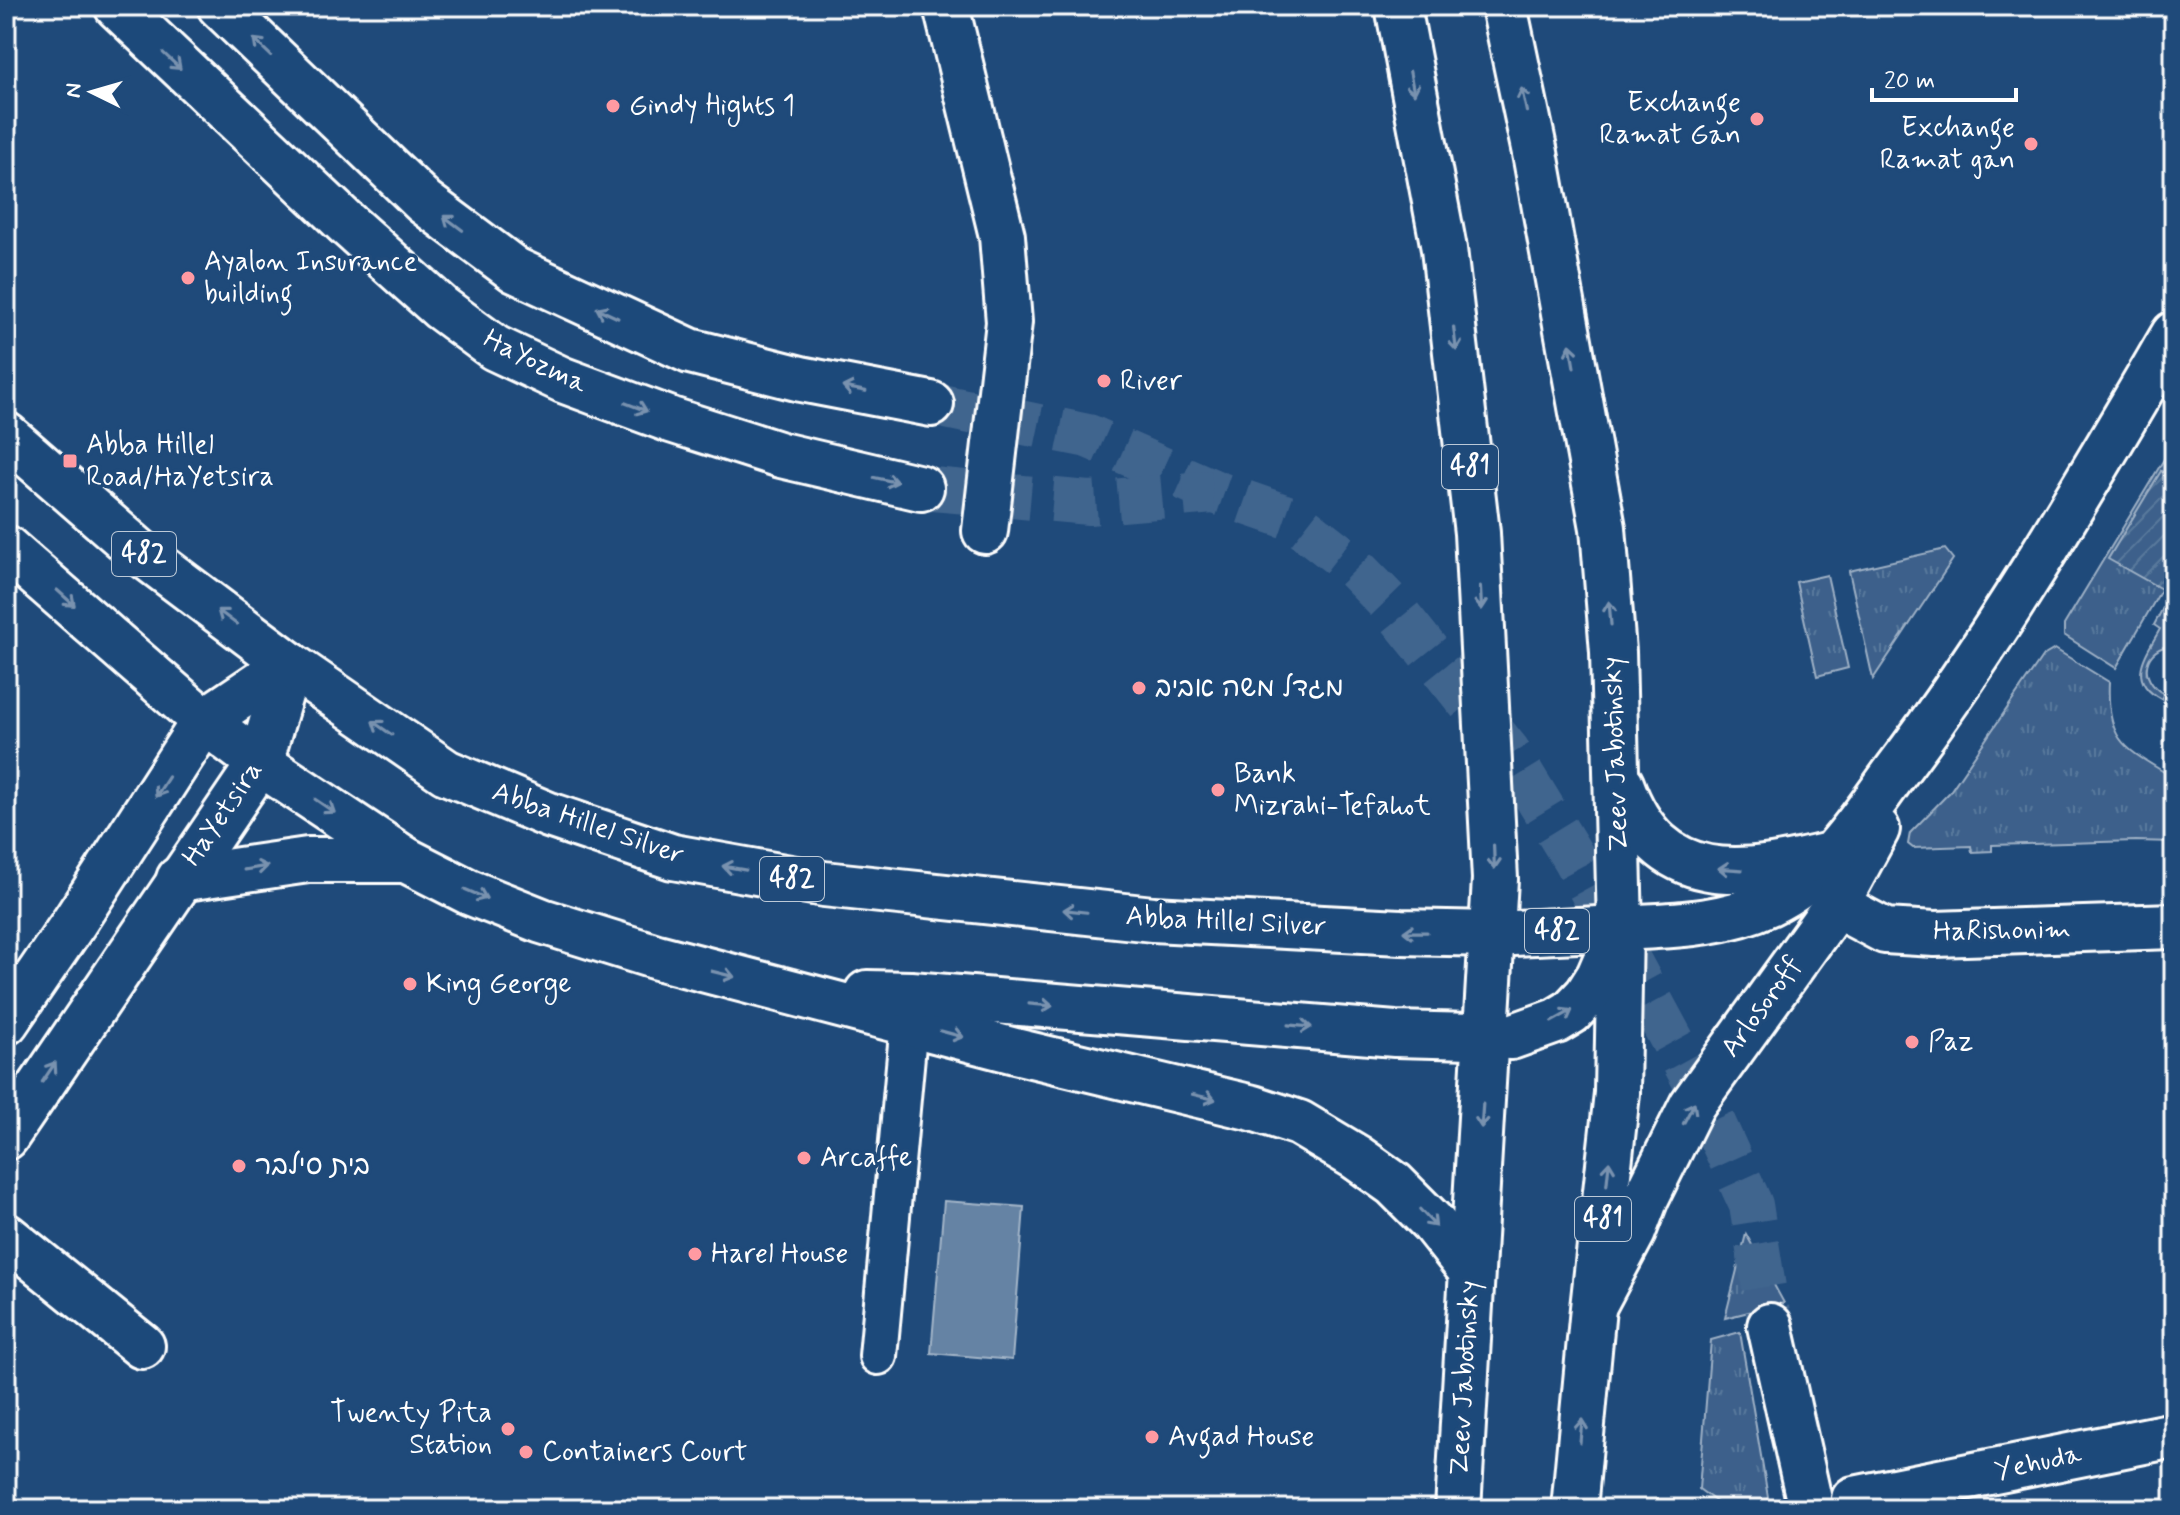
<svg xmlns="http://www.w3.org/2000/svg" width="2180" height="1515" viewBox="0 0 2180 1515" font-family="Mynerve,'Playpen Sans Hebrew',sans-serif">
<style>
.grass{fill:url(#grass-tufts);stroke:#9eb0c5;stroke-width:2}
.garden{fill:url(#garden-furrows);stroke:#9eb0c5;stroke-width:2}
.water{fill:#6583a4;stroke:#a3b5c8;stroke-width:2}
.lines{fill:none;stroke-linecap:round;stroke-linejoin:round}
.tertiary-tunnel{stroke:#41658e;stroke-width:44;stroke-dasharray:44 22;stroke-linecap:butt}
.pedestrian-casing{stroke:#fff;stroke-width:42}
.minor-casing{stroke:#fff;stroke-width:50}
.tertiary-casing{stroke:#fff;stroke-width:50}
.primary-casing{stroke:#fff;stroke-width:50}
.pedestrian{stroke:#1f4a7a;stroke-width:36}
.minor{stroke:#1f4a7a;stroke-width:44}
.tertiary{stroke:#1f4a7a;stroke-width:44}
.primary{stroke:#1f4a7a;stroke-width:44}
.oneway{stroke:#7992af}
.poi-dot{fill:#ff9aa2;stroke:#1f4a7a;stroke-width:3}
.labels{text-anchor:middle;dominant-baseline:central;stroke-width:7;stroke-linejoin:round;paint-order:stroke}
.shield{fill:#1f4a7a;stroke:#bcc9d7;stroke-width:2}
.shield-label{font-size:26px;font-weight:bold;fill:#fff}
.poi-label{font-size:28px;fill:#fff;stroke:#1f4a7a;text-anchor:start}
.street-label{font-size:28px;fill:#fff;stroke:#1f4a7a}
</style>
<defs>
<pattern id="grass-tufts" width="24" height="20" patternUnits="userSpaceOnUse" patternTransform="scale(2)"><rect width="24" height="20" fill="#3c618b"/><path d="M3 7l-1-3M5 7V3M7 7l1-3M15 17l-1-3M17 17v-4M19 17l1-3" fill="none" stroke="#59799c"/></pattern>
<pattern id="garden-furrows" width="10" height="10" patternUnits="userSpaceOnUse" patternTransform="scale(2)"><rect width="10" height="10" fill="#3c618b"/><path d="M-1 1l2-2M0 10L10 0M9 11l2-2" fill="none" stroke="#59799c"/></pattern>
</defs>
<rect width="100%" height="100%" fill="#1f4a7a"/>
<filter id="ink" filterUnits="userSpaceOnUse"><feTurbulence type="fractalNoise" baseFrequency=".0125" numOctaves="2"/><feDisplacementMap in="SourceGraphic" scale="16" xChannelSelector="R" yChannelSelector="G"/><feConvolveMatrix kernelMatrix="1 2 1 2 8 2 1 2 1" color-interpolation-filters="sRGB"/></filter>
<g filter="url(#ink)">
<!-- grass -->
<g class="grass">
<path d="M 2172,446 L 2174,478 L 2161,471 L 2174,597 L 2161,590 L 2116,668 L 2064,635 L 2064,625 Z"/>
<path d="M 1945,549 L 1953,559 L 1873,679 L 1849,571 Z"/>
<path d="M 1827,575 L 1848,668 L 1817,676 L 1796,582 Z"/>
<path d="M 2164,606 L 2174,611 L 2174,645 C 2143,647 2137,679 2164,694 L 2161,699 C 2125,680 2146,655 2160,629 L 2154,625 Z"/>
<path d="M 2055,649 L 2109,682 C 2106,744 2127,749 2174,778 L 2174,842 L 2136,841 L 1992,845 L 1992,851 L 1972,852 L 1971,846 L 1913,848 L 1908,844 L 1910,833 L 1949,793 L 2043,656 Z"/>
<path d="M 1746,1234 L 1784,1303 L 1725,1318 Z"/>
<path d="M 1740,1332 L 1770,1509 L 1726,1509 L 1699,1489 L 1711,1340 Z"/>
</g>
<!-- garden -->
<path class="garden" d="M 2161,471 L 2174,478 L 2174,596 L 2108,559 Z"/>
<!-- water -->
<path class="water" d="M 944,1201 L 1024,1207 L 1012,1360 L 931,1353 Z"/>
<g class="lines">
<!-- tertiary-tunnel -->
<g class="tertiary-tunnel">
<path d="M 931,404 L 1088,436 L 1215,492 L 1293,519 L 1351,564 L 1390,604 L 1508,751 L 1574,859 L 1698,1088 L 1751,1205 L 1770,1326"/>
<path d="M 921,488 L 1089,503 L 1213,492"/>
</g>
<defs>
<path id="pedestrian" d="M 878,1356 L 909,1023"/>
<g id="minor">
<path d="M 946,6 L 1002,236 L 1009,322 L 985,531"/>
<path d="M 1836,905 L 1885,931 L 1935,934 L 2174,926"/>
<path d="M 6,1236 L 142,1346"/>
<path d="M 1857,1509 L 1854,1499 L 2174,1435"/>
</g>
<g id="tertiary">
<path d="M 117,6 L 347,224 L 441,308 L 495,348 L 563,380 L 671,420 L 781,455 L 921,488"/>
<path d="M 220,6 L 424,202 L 515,270 L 690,351 L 801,379 L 931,404"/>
<path d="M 1620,928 C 1671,925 1722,925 1769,903 C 1825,877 1859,822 1894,774 C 1999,635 2086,484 2174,334"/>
<path d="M 6,1022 L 75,921 L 204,721 L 289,664"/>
<path d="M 6,1137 L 260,763 L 289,664"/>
<path d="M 1594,1305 L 1633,1232 L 1646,1198 L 1692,1105 L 1836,905 L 1877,829"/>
<path d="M 1770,1326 L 1811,1509"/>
</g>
<g id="primary">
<path d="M 1398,6 L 1444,249 L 1477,533 L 1495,879 L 1458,1509"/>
<path d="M 1504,6 L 1535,153 L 1603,528 L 1613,652 L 1620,928 L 1617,1093 L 1593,1308 L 1574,1509"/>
<path d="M 6,435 L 140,552 L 289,664 L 446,772 L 549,815 L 673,857 L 824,884 L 1153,919 L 1401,932 L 1493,934 L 1620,928"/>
<path d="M 6,548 L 204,721 L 260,763 L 406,860 L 469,892 L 542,921 L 657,957 L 1015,1051 L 1253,1108 L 1299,1123 L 1356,1157 L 1394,1184 L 1433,1223 L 1471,1271"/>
<path d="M 1621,784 C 1660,892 1743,876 1834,854"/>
<path d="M 179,879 L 308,860 L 406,860"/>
<path d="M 867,993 L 911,994 L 1395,1034 L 1511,1037 L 1556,1021 L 1571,1012 L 1587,995 L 1599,976 L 1614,941"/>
</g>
</defs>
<!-- pedestrian casing -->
<use href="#pedestrian" class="pedestrian-casing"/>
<!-- minor casing -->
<use href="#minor" class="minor-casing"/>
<!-- tertiary casing -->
<use href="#tertiary" class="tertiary-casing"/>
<!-- primary casing -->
<use href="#primary" class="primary-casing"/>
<!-- pedestrian -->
<use href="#pedestrian" class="pedestrian"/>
<!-- minor -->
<use href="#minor" class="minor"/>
<!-- tertiary -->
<use href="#tertiary" class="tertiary"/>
<!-- primary -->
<use href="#primary" class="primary"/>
</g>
<!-- one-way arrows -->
<defs><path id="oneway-shaft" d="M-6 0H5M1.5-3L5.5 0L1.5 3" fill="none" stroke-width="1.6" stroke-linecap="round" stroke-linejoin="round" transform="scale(2)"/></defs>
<g class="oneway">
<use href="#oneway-shaft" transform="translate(262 47) rotate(-136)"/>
<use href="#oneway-shaft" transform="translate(172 61) rotate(43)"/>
<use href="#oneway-shaft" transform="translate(1412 83) rotate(79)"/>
<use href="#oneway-shaft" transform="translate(1524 100) rotate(-102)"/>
<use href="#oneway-shaft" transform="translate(453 223) rotate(-143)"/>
<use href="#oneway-shaft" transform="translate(607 313) rotate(-155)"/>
<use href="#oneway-shaft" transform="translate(1455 339) rotate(83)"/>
<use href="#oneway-shaft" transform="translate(1572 356) rotate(-100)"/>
<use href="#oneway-shaft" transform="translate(854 389) rotate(-169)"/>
<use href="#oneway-shaft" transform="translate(636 407) rotate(21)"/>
<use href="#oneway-shaft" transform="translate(886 480) rotate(12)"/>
<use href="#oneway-shaft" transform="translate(66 598) rotate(42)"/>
<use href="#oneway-shaft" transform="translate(1481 598) rotate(87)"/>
<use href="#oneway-shaft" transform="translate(1610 613) rotate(-95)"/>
<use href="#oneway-shaft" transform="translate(227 617) rotate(-143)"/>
<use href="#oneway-shaft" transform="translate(382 728) rotate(-145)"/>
<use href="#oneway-shaft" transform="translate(162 787) rotate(123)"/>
<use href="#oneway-shaft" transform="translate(325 806) rotate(34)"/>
<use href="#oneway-shaft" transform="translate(1494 857) rotate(88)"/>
<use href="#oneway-shaft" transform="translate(256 868) rotate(-9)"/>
<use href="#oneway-shaft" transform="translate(734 868) rotate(-170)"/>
<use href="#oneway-shaft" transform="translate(1730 869) rotate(-176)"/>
<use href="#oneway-shaft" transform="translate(476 894) rotate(23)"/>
<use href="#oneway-shaft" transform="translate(1075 911) rotate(-174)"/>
<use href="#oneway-shaft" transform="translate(1415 932) rotate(-179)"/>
<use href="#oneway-shaft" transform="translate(723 974) rotate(14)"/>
<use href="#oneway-shaft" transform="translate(1041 1005) rotate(5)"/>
<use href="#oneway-shaft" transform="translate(1562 1016) rotate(-29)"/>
<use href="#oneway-shaft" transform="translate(1300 1026) rotate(5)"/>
<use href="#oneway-shaft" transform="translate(952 1034) rotate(15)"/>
<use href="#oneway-shaft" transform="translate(49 1072) rotate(-56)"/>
<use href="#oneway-shaft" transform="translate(1204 1097) rotate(13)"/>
<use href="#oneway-shaft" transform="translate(1689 1113) rotate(-62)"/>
<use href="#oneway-shaft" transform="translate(1482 1116) rotate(94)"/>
<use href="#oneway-shaft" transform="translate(1608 1173) rotate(-84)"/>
<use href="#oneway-shaft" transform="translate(1428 1218) rotate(47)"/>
<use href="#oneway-shaft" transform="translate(1581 1431) rotate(-85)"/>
</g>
</g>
<!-- markers -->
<g class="poi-dot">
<circle cx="613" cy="106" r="8"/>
<circle cx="1757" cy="119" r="8"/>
<circle cx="2031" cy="144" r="8"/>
<circle cx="188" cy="278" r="8"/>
<circle cx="1104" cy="381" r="8"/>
<rect x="62" y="453" width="16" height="16" rx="4"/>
<circle cx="1139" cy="688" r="8"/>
<circle cx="1218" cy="790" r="8"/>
<circle cx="410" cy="984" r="8"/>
<circle cx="1912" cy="1042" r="8"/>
<circle cx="804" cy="1158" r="8"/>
<circle cx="239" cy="1166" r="8"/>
<circle cx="695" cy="1254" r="8"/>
<circle cx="508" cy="1429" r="8"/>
<circle cx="1152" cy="1437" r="8"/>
<circle cx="526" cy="1452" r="8"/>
</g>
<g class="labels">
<!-- shield labels -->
<g class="shield">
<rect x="1442" y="445" width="56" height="44" rx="6"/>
<rect x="112" y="532" width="64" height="44" rx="6"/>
<rect x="760" y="857" width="64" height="44" rx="6"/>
<rect x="1525" y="909" width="64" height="44" rx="6"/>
<rect x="1575" y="1197" width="56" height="44" rx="6"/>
</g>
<g class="shield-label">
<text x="1470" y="467">481</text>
<text x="144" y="554">482</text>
<text x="792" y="879">482</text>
<text x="1557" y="931">482</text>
<text x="1603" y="1219">481</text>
</g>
<!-- poi labels -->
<g class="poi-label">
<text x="1741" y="103" text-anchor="end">Exchange<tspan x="1741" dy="32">Ramat Gan</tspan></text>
<text x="629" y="106">Gindy Hights 1</text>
<text x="2015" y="128" text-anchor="end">Exchange<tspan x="2015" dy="32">Ramat gan</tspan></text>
<text x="204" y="262">Ayalon Insurance<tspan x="204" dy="32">building</tspan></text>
<text x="1120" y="381">River</text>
<text x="86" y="445">Abba Hillel<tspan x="86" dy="32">Road/HaYetsira</tspan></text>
<text x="1155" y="688">מגדל משה אביב</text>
<text x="1234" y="774">Bank<tspan x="1234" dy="32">Mizrahi-Tefahot</tspan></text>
<text x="426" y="984">King George</text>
<text x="1928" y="1042">Paz</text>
<text x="820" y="1158">Arcaffe</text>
<text x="255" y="1166">בית סילבר</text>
<text x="711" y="1254">Harel House</text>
<text x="492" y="1413" text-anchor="end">Twenty Pita<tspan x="492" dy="32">Station</tspan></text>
<text x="1168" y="1437">Avgad House</text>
<text x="542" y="1452">Containers Court</text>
</g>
<!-- street labels -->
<g class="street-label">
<text transform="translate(535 362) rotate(26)">HaYozma</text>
<text transform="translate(1616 754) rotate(-92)">Zeev Jabotinsky</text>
<text transform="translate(223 814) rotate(-56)">HaYetsira</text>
<text transform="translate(588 824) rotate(19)">Abba Hillel Silver</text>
<text transform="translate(1226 922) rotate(3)">Abba Hillel Silver</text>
<text transform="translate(2002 931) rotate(-1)">HaRishonim</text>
<text transform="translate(1762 1007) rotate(-54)">Arlosoroff</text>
<text transform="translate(1465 1378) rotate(-87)">Zeev Jabotinsky</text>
<text transform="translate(2038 1463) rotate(-12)">Yehuda</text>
</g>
</g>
<!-- margin -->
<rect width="2180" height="1515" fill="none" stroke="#1f4a7a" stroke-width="32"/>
<rect x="16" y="16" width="2148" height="1483" fill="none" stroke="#fff" stroke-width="3" filter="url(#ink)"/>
<!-- north arrow -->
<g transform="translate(92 92) rotate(275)" stroke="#1f4a7a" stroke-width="6" paint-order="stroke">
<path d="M0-6L14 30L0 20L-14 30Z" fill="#ffffff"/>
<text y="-12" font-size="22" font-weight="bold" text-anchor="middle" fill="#ffffff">N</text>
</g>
<!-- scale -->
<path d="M1872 88v12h144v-12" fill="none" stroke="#ffffff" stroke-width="4"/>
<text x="1884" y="88" font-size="24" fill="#ffffff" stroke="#1f4a7a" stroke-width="6" paint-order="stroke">20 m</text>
</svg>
